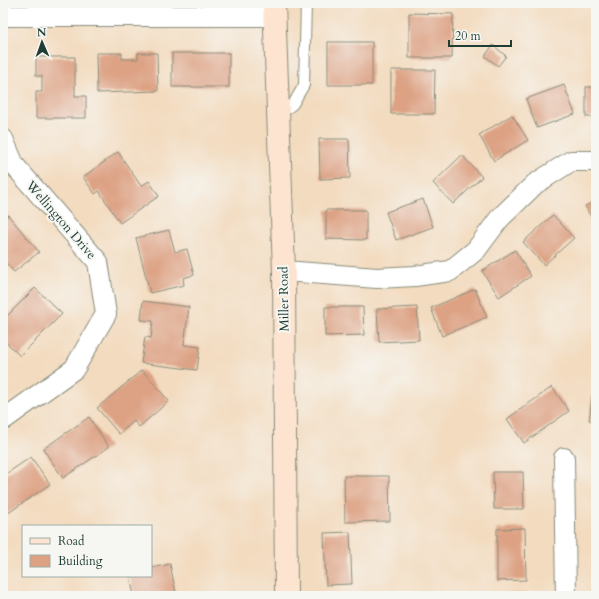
<svg xmlns="http://www.w3.org/2000/svg" width="599" height="599" viewBox="0 0 599 599" font-family="Cardo,serif">
<style>
.building{fill:#dda284}
.lines{fill:none;stroke-linecap:round;stroke-linejoin:round}
.lane-casing{stroke:#898c7a;stroke-width:12}
.street-casing{stroke:#898c7a;stroke-width:22}
.secondary-casing{stroke:#898c7a;stroke-width:24}
.lane{stroke:#fff;stroke-width:10}
.street{stroke:#fff;stroke-width:20}
.secondary{stroke:#fde4d0;stroke-width:22}
.labels{text-anchor:middle;dominant-baseline:central;stroke-width:4;stroke-linejoin:round;paint-order:stroke}
.street-label{font-size:13px;fill:#1f3d34;stroke:#f6f6f2}
</style>
<rect width="100%" height="100%" fill="#f6f6f2"/>
<filter id="ink" filterUnits="userSpaceOnUse"><feTurbulence type="fractalNoise" baseFrequency=".025" numOctaves="2"/><feDisplacementMap in="SourceGraphic" scale="8" xChannelSelector="R" yChannelSelector="G"/><feConvolveMatrix kernelMatrix="1 2 1 2 8 2 1 2 1" color-interpolation-filters="sRGB"/></filter>
<filter id="wash" filterUnits="userSpaceOnUse"><feTurbulence type="fractalNoise" baseFrequency=".012" numOctaves="4" result="noise"/><feDisplacementMap in="SourceGraphic" scale="16" xChannelSelector="R" yChannelSelector="G"/><feGaussianBlur stdDeviation="0.9" result="paint"/><feColorMatrix in="noise" values="0 0 0 0 0 0 0 0 0 0 0 0 0 0 0 0 0 1.4 0 .05"/><feComposite in="paint" operator="in"/></filter>
<g filter="url(#wash)">
<rect width="100%" height="100%" fill="#f3dbbf"/>
<g id="blocks">
<!-- building -->
<g class="building">
<path d="M 409,13 L 453,14 L 452,58 L 409,58 Z"/>
<rect x="328" y="42" width="44" height="43"/>
<path d="M 493,45 L 506,56 L 498,66 L 485,56 Z"/>
<path d="M 96,53 L 122,53 L 122,59 L 138,59 L 138,53 L 157,53 L 158,91 L 97,93 Z"/>
<rect x="172" y="53" width="57" height="34"/>
<path d="M 36,57 L 75,57 L 75,96 L 86,96 L 86,118 L 36,118 L 36,92 L 42,92 L 42,76 L 36,76 Z"/>
<path d="M 391,70 L 435,70 L 434,114 L 391,114 Z"/>
<path d="M 564,85 L 575,114 L 537,128 L 526,99 Z"/>
<rect x="586" y="87" width="10" height="30"/>
<path d="M 512,115 L 528,140 L 494,161 L 479,135 Z"/>
<path d="M 319,139 L 349,139 L 350,178 L 320,179 Z"/>
<path d="M 118,152 L 141,186 L 149,181 L 159,196 L 120,223 L 99,191 L 95,194 L 83,177 Z"/>
<path d="M 462,155 L 482,177 L 453,204 L 433,183 Z"/>
<path d="M 423,199 L 433,227 L 396,240 L 386,212 Z"/>
<path d="M 596,201 L 596,226 L 585,206 Z"/>
<path d="M 326,210 L 366,210 L 366,240 L 326,239 Z"/>
<path d="M 8,215 L 39,252 L 14,272 L 3,259 L 3,219 Z"/>
<path d="M 553,215 L 574,238 L 544,265 L 523,242 Z"/>
<path d="M 169,230 L 175,252 L 187,249 L 194,275 L 183,278 L 184,285 L 150,293 L 136,238 Z"/>
<path d="M 515,250 L 531,276 L 499,297 L 482,271 Z"/>
<path d="M 35,288 L 62,314 L 20,356 L 3,339 L 3,320 Z"/>
<path d="M 475,289 L 487,317 L 442,336 L 431,308 Z"/>
<path d="M 143,301 L 189,307 L 184,345 L 200,347 L 197,370 L 141,363 L 145,337 L 151,338 L 153,321 L 141,320 Z"/>
<path d="M 325,307 L 363,307 L 364,335 L 325,336 Z"/>
<path d="M 417,307 L 419,340 L 379,342 L 377,309 Z"/>
<path d="M 142,370 L 169,401 L 139,427 L 134,421 L 119,434 L 97,408 Z"/>
<path d="M 552,387 L 569,411 L 524,443 L 507,419 Z"/>
<path d="M 593,391 L 596,392 L 596,421 L 589,420 Z"/>
<path d="M 89,417 L 109,447 L 63,478 L 43,449 Z"/>
<path d="M 31,457 L 50,484 L 4,516 L 3,476 Z"/>
<path d="M 493,472 L 523,472 L 524,509 L 494,509 Z"/>
<path d="M 344,476 L 389,476 L 390,521 L 345,522 Z"/>
<path d="M 525,528 L 526,580 L 497,581 L 497,529 Z"/>
<path d="M 350,532 L 352,584 L 326,585 L 324,533 Z"/>
<path d="M 170,564 L 176,593 L 162,596 L 134,596 L 130,576 L 151,576 L 151,568 Z"/>
<path d="M 527,593 L 527,596 L 495,596 L 495,594 Z"/>
</g>
</g>
</g>
<g filter="url(#ink)">
<use href="#blocks" fill-opacity="0" stroke="#898c7a" stroke-width="1"/>
<g class="lines">
<defs>
<path id="lane" d="M 279,115 L 293,104 L 304,85 L 306,3"/>
<g id="street">
<path d="M 3,16 L 274,16"/>
<path d="M 3,139 L 14,165 L 98,262 L 106,314 L 74,369 L 3,420"/>
<path d="M 284,271 L 377,278 L 415,276 L 450,271 L 476,250 L 499,219 L 535,184 L 571,161 L 596,161"/>
<path d="M 564,458 L 566,596"/>
</g>
<path id="secondary" d="M 274,3 L 284,271 L 286,596"/>
</defs>
<!-- lane casing -->
<use href="#lane" class="lane-casing"/>
<!-- street casing -->
<use href="#street" class="street-casing"/>
<!-- secondary casing -->
<use href="#secondary" class="secondary-casing"/>
<!-- lane -->
<use href="#lane" class="lane"/>
<!-- street -->
<use href="#street" class="street"/>
<!-- secondary -->
<use href="#secondary" class="secondary"/>
</g>
</g>
<g class="labels">
<!-- street labels -->
<g class="street-label">
<text transform="translate(61 220) rotate(49)">Wellington Drive</text>
<text transform="translate(284 299) rotate(-91)">Miller Road</text>
</g>
</g>
<!-- margin -->
<rect width="599" height="599" fill="none" stroke="#f6f6f2" stroke-width="16"/>
<!-- legend -->
<rect x="22" y="525" width="130" height="52" fill="#f6f6f2" stroke="#a0aca6"/>
<rect x="30" y="538" width="20" height="6" fill="#fde4d0" stroke="#a0aca6"/>
<text x="58" y="545" font-size="12" fill="#1f3d34">Road</text>
<rect x="30" y="555" width="20" height="12" fill="#dda284" stroke="#a0aca6"/>
<text x="58" y="565" font-size="12" fill="#1f3d34">Building</text>
<!-- north arrow -->
<g transform="translate(42 42) rotate(358)" stroke="#f6f6f2" stroke-width="3" paint-order="stroke">
<path d="M0-3L7 15L0 10L-7 15Z" fill="#1f3d34"/>
<text y="-6" font-size="11" font-weight="bold" text-anchor="middle" fill="#1f3d34">N</text>
</g>
<!-- scale -->
<path d="M449 40v6h62v-6" fill="none" stroke="#1f3d34" stroke-width="2"/>
<text x="455" y="40" font-size="12" fill="#1f3d34" stroke="#f6f6f2" stroke-width="3" paint-order="stroke">20 m</text>
</svg>
